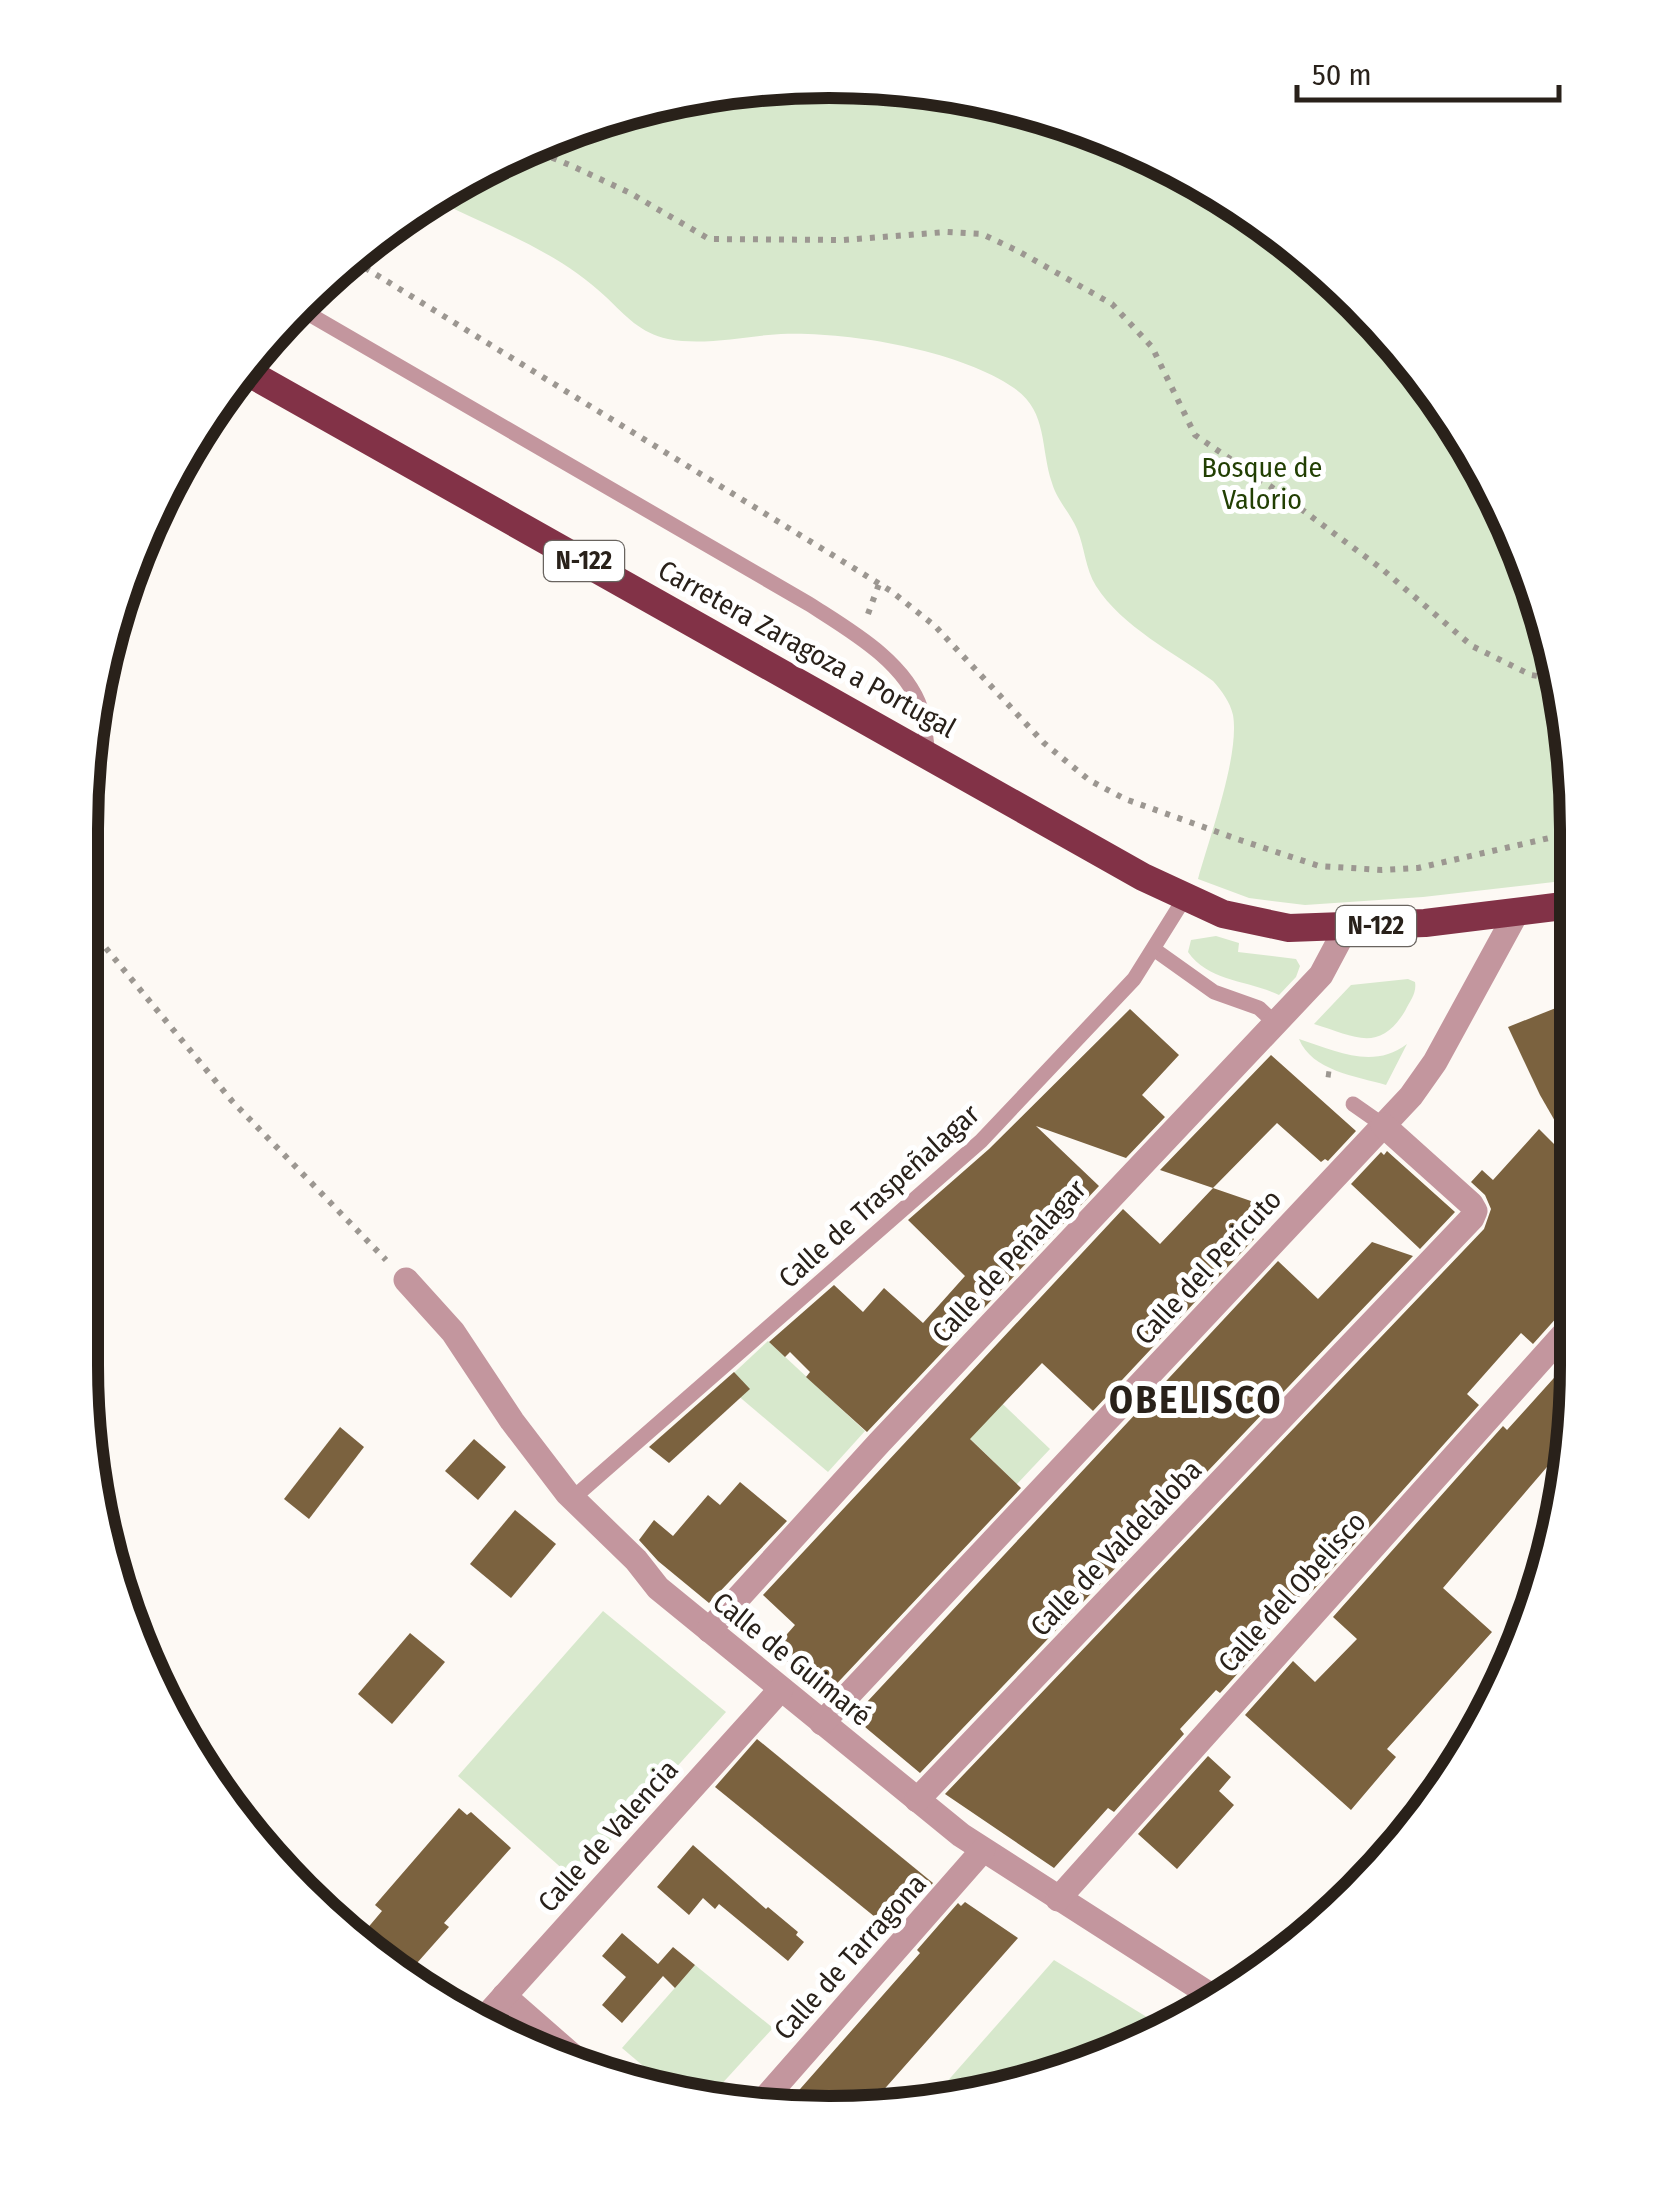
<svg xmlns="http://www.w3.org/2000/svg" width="1657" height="2193" viewBox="0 0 1657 2193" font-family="'Fira Sans Condensed',sans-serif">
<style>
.green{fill:#d7e8cc}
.building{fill:#7b623f}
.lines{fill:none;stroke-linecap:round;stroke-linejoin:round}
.path{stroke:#9c9791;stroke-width:6;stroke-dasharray:5 8;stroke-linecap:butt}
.service{stroke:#c3969e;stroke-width:15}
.minor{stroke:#c3969e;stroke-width:25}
.trunk{stroke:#823247;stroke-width:28}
.labels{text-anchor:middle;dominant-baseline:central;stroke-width:10;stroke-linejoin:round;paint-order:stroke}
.shield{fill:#fff;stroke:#69645f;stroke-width:2.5}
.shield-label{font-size:25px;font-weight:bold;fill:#29211a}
.park-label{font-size:28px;fill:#223f03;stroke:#fff}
.street-label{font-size:28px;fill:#29211a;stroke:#fff}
.district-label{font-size:38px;font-weight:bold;letter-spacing:2.5px;fill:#29211a;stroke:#fff}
.rim{fill:none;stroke:#29211a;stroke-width:12}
</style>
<rect width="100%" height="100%" fill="#fdf9f4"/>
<!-- green -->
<g class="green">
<path d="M 828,80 L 974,94 L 1114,137 L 1244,206 L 1357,299 L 1451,412 L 1520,543 L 1571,731 L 1571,880 L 1423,897 L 1305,905 L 1249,898 L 1198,879 C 1209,839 1240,755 1233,715 C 1230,702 1222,691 1213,681 C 1175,653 1122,627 1096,586 C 1085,568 1085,548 1077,529 C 1070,513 1057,500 1052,483 C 1040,447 1048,411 1014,388 C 960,350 846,331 781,334 C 744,336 705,346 668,339 C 640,333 626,316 606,297 C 555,249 491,228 429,197 L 542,137 L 682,95 Z"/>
<path d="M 1216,936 L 1239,943 L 1238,952 L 1296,959 L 1300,966 L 1296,977 L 1279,995 C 1248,980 1209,982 1188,952 L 1191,940 Z"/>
<path d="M 1408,979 L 1415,982 C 1417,993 1410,1001 1405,1011 C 1379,1054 1354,1036 1314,1024 L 1351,985 Z"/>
<path d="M 1299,1039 C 1336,1051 1373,1070 1407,1044 L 1386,1085 C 1356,1076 1312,1071 1299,1039 Z"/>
<path d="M 768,1341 L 865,1431 L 828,1472 L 723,1383 Z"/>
<path d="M 971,1374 L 1050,1449 L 1017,1484 L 939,1409 Z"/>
<path d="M 603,1611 L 726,1712 L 575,1880 L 458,1776 Z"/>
<path d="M 1054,1960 L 1163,2027 L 1070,2073 L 930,2101 Z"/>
<path d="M 695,1965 L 773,2028 L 707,2100 L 681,2098 L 622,2048 Z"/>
</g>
<!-- building -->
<g class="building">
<path d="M 1571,1002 L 1571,1149 L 1540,1095 L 1508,1027 Z"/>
<path d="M 1130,1009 L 1179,1055 L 1142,1095 L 1165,1117 L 1126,1158 L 1036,1126 L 1099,1186 L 867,1432 L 806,1377 L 810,1372 L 790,1352 L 785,1357 L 769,1342 L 834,1285 L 863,1312 L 884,1288 L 923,1323 L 965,1276 L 908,1220 L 989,1149 Z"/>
<path d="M 1271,1055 L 1356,1131 L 1328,1161 L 1325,1159 L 1321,1162 L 1277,1123 L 1213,1188 L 1160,1170 Z"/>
<path d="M 1539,1129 L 1571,1161 L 1571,1310 L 1559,1315 L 1533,1344 L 1521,1333 L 1467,1394 L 1479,1405 L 1309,1595 L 1305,1591 L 1265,1635 L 1269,1639 L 1220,1693 L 1216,1690 L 1180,1729 L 1184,1734 L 1114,1812 L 1108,1808 L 1054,1868 L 945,1794 L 1484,1229 L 1491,1209 L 1485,1195 L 1471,1182 L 1482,1170 L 1493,1180 Z"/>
<path d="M 1387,1151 L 1455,1212 L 1420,1249 L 1351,1184 L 1381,1152 L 1384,1155 Z"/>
<path d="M 1213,1188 L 1277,1210 L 1251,1236 L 1254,1239 L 1093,1411 L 1042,1363 L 970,1439 L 1021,1488 L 827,1694 L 773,1650 L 795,1625 L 763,1595 L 1123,1209 L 1160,1244 Z"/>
<path d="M 1372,1242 L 1413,1256 L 920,1773 L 853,1717 L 1278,1261 L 1318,1299 Z"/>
<path d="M 1571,1351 L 1571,1439 L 1443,1588 L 1492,1632 L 1387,1749 L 1396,1757 L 1351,1810 L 1245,1715 L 1293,1661 L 1315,1682 L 1357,1639 L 1333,1617 L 1503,1426 L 1507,1430 L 1562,1369 L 1558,1365 Z"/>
<path d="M 734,1372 L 750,1389 L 669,1463 L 649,1447 Z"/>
<path d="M 340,1427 L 364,1447 L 309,1519 L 284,1499 Z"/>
<path d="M 474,1439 L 506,1467 L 478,1500 L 445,1471 Z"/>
<path d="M 740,1482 L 787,1521 L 709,1603 L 658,1561 L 639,1540 L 654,1520 L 673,1536 L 708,1495 L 720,1505 Z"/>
<path d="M 515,1510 L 556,1544 L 511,1598 L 470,1564 Z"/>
<path d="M 410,1633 L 445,1662 L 392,1724 L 358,1694 Z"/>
<path d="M 757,1739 L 933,1883 L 891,1930 L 715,1787 Z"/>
<path d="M 1208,1756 L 1231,1777 L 1219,1791 L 1234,1805 L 1177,1869 L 1138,1834 Z"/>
<path d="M 459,1808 L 467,1815 L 471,1812 L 511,1848 L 444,1923 L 449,1927 L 409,1972 L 360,1937 L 382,1911 L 375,1905 Z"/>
<path d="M 693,1845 L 766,1909 L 768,1907 L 798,1932 L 796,1935 L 804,1942 L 788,1961 L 719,1904 L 715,1909 L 703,1898 L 689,1915 L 657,1887 Z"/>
<path d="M 965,1902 L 1018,1938 L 865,2111 L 786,2105 L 920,1953 L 917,1950 L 958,1903 L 961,1906 Z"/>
<path d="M 622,1933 L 658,1964 L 673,1947 L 695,1965 L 675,1988 L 663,1976 L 622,2023 L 602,2005 L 626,1977 L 602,1956 Z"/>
</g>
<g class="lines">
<!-- path -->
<g class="path">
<path d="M 514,152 L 541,153 L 572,166 L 630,193 L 709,239 L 843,240 L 946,232 L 982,234 L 1018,251 L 1112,304 L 1152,347 L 1195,435 L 1270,486 L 1382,569 L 1472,646 L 1531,675 L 1557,679"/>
<path d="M 354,261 L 891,591 L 935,626 L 1044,743 L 1089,780 L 1125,799 L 1240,840 L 1319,866 L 1382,870 L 1418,868 L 1571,833"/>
<path d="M 868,614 L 879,584"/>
<path d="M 81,918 L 232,1101 L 386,1260"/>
<path d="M 1326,1074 L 1333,1075"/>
<path d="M 1261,1972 L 1372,1856 L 1432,1801"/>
</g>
<!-- service -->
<g class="service">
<path d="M 302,310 L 809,604 C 849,630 905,661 921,709 C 925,724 926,740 928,755"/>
<path d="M 1155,950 L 1214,992 L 1259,1008 L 1275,1023"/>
<path d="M 1353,1104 L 1383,1125"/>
<path d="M 572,1499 L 981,1141 L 1134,979 L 1184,899"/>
</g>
<!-- minor -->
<g class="minor">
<path d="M 406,1280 L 453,1332 L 512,1421 L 567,1493 L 636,1560 L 658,1588 L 961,1835 L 1218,2000"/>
<path d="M 709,1630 L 879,1443 L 1321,975 L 1346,928"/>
<path d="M 822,1723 L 1411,1096 L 1435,1062 L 1517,912"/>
<path d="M 917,1800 L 1472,1218 L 1475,1211 L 1471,1204 L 1383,1125"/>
<path d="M 1058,1899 L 1571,1326"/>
<path d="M 504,1996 L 583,2065"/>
<path d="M 480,2023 L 781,1689"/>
<path d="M 760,2104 L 983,1850"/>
</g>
<!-- trunk -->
<path class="trunk" d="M 240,368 L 1143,877 L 1223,914 L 1289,928 L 1425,923 L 1571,905"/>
</g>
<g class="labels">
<!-- shield labels -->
<g class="shield">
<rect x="544" y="541" width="80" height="40" rx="8"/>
<rect x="1336" y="906" width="80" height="40" rx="8"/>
</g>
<g class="shield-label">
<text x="584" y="561">N-122</text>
<text x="1376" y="926">N-122</text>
</g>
<!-- park labels -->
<g class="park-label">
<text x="1262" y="467">Bosque de<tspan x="1262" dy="32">Valorio</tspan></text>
</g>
<!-- street labels -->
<g class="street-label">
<text transform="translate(807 649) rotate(29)">Carretera Zaragoza a Portugal</text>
<text transform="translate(879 1196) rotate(-42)">Calle de Traspeñalagar</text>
<text transform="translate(1009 1261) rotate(-47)">Calle de Peñalagar</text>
<text transform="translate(1208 1267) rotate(-47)">Calle del Pericuto</text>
<text transform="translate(1116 1548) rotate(-46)">Calle de Valdelaloba</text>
<text transform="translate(1292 1592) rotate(-48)">Calle del Obelisco</text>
<text transform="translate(792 1659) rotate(39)">Calle de Guimaré</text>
<text transform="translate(608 1836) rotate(-48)">Calle de Valencia</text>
<text transform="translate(850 1957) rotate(-48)">Calle de Tarragona</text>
</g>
<!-- district labels -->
<g class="district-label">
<text x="1196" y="1400">OBELISCO</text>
</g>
</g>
<!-- crop -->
<path d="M0 0H1657V2193H0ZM829 98H829A731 731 0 0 1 1560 829V1365A731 731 0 0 1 829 2096H829A731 731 0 0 1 98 1365V829A731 731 0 0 1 829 98Z" fill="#fff" fill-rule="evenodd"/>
<path class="rim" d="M829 98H829A731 731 0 0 1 1560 829V1365A731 731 0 0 1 829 2096H829A731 731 0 0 1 98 1365V829A731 731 0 0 1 829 98Z"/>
<!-- scale -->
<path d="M1297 85v15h262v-15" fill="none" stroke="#29211a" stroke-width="5"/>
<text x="1312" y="85" font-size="30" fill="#29211a" stroke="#ffffff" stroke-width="8" paint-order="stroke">50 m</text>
</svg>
